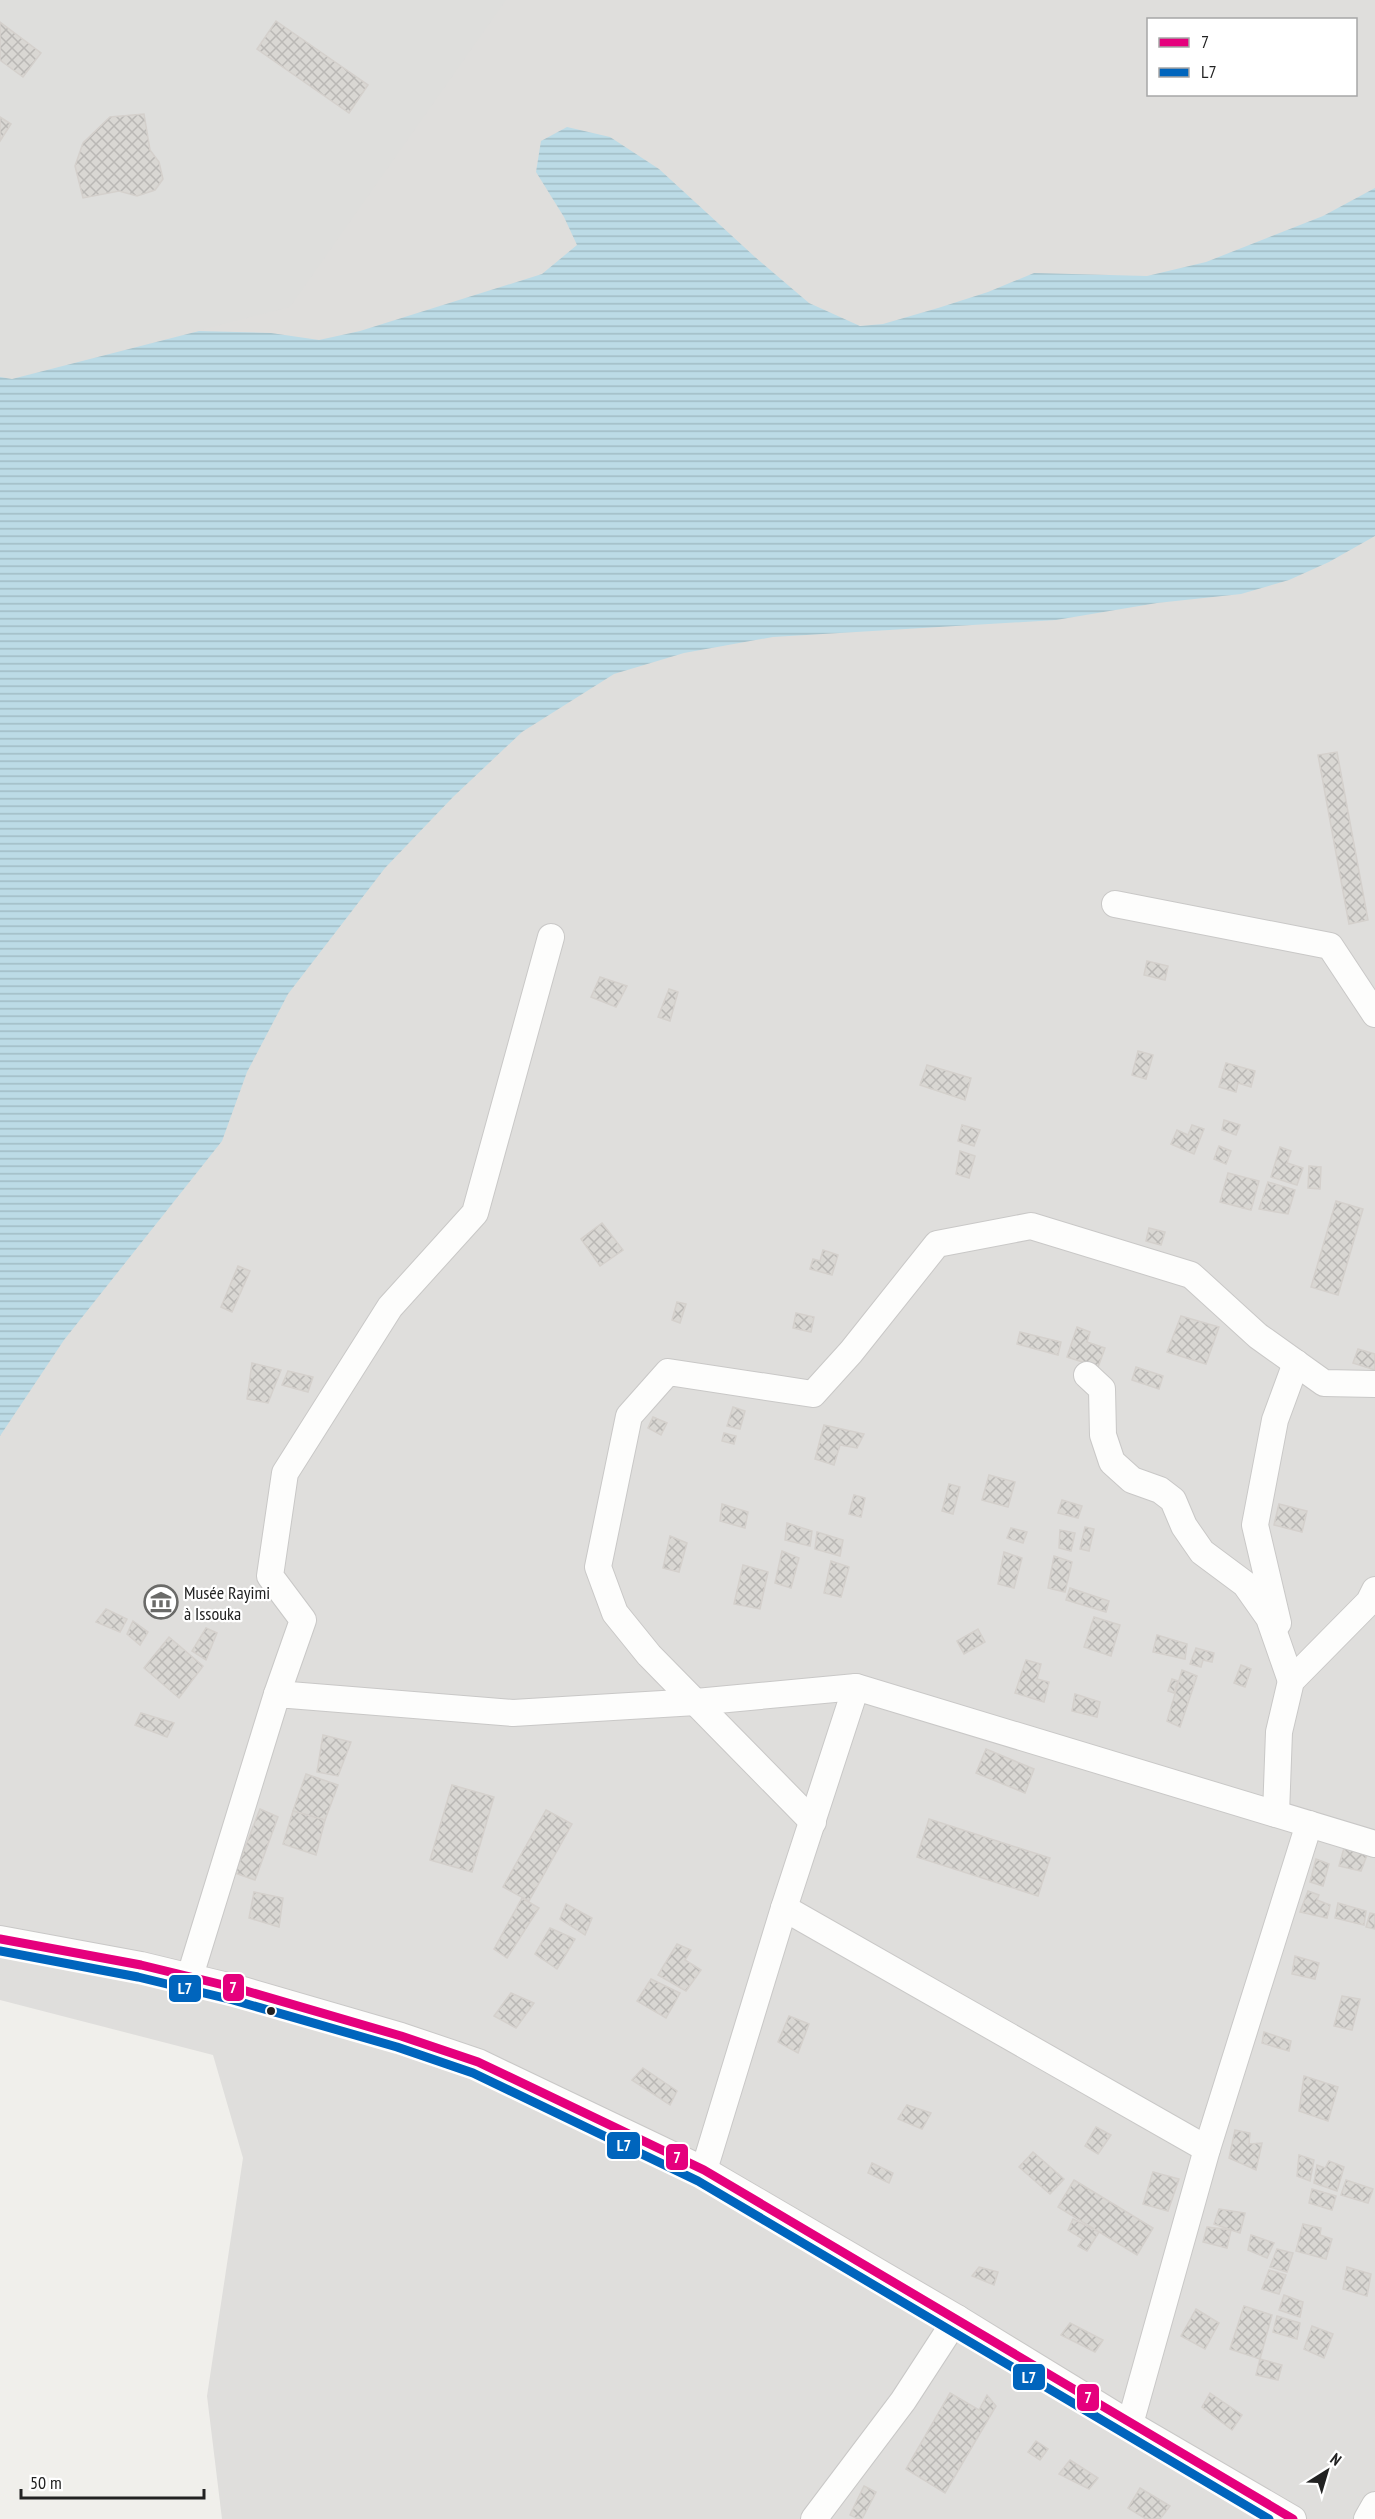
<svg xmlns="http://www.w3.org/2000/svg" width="1375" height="2519" viewBox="0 0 1375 2519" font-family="'PT Sans Narrow',sans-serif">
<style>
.residential{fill:#dfdedc;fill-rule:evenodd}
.religious{fill:#dededc}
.water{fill:url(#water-rules)}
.building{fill:url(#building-cross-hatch);stroke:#d4d0cc;stroke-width:1.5}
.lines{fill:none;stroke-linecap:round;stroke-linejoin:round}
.minor-casing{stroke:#c9c8c7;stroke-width:28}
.minor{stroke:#fdfdfc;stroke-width:26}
.bus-1-casing{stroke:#fff;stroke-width:14}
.bus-2-casing{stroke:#fff;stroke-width:14}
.bus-1{stroke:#e5007d;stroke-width:9}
.bus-2{stroke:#0065bd;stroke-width:9}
.bus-dot{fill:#222;stroke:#fff;stroke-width:2}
.labels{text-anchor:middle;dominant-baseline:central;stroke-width:4.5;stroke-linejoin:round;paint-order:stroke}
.poi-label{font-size:18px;fill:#222;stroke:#fff;text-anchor:start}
.line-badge{stroke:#fff;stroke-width:2}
.badge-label{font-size:16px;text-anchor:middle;font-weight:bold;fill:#fff}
</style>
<defs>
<pattern id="water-rules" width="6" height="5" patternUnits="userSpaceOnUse" patternTransform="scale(1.5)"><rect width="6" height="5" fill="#bcdbe6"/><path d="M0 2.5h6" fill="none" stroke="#a1bcc5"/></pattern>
<pattern id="building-cross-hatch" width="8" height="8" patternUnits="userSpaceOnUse" patternTransform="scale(1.5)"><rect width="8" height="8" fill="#d9d7d3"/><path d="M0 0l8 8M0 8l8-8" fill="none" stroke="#bab8b5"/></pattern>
</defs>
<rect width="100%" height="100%" fill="#f0efeb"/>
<!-- residential -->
<path class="residential" d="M 0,0 L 1375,0 L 1375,2519 L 222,2519 L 207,2396 L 243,2158 L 213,2055 L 0,2000 ZM 1148,20 L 1356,20 L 1356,94 L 1148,94 Z"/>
<!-- religious -->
<path class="religious" d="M 0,0 L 506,0 L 290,307 L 12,379 L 0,377 Z"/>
<!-- water -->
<path class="water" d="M 567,127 L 610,137 L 659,169 L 755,257 L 809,303 L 860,326 L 883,324 L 938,308 L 988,292 L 1034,273 L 1147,276 L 1206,262 L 1323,216 L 1375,188 L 1375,536 L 1329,562 L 1289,580 L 1241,594 L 1157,603 L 1056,620 L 773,637 L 684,653 L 614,674 L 522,732 L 453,797 L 385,868 L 288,994 L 247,1072 L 222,1141 L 64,1340 L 0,1436 L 0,377 L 12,379 L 199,331 L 271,333 L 319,340 L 360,331 L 542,274 L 577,245 L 564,217 L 536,172 L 541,141 Z"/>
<!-- building -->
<g class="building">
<path d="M 276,21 L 368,85 L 349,113 L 257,49 Z"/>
<path d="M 0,22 L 41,53 L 23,77 L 0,60 Z"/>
<path d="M 144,114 L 150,150 L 159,162 L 163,179 L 155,190 L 137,196 L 119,191 L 83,198 L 75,166 L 83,143 L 110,117 Z"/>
<path d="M 0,117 L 11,124 L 0,141 Z"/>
<path d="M 1337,752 L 1368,920 L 1349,924 L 1318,755 Z"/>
<path d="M 1147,961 L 1168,966 L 1165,980 L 1144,975 Z"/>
<path d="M 600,977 L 627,986 L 616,1007 L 591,997 Z"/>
<path d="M 669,989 L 678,992 L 670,1021 L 658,1017 Z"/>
<path d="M 1138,1051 L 1153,1055 L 1146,1079 L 1132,1075 Z"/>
<path d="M 1226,1063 L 1255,1071 L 1251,1087 L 1238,1083 L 1236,1092 L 1219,1087 Z"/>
<path d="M 927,1065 L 971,1078 L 965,1100 L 920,1085 Z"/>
<path d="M 1224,1120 L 1240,1125 L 1236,1135 L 1222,1130 Z"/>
<path d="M 962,1125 L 980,1130 L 974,1146 L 958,1141 Z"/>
<path d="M 1192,1125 L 1204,1129 L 1194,1154 L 1171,1144 L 1177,1130 L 1188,1135 Z"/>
<path d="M 1219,1146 L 1231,1151 L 1226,1164 L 1214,1159 Z"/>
<path d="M 1280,1147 L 1291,1151 L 1287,1163 L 1303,1168 L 1297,1185 L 1271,1177 Z"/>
<path d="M 960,1151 L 975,1156 L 969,1178 L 956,1174 Z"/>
<path d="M 1309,1166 L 1321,1167 L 1320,1189 L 1308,1188 Z"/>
<path d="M 1228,1173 L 1259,1181 L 1251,1210 L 1220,1202 Z"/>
<path d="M 1268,1182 L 1295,1190 L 1288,1214 L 1259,1209 Z"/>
<path d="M 1336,1201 L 1363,1209 L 1338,1295 L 1311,1287 Z"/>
<path d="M 602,1223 L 623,1250 L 600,1266 L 581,1239 Z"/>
<path d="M 1149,1228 L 1165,1232 L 1161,1245 L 1146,1241 Z"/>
<path d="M 823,1250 L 838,1255 L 832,1275 L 810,1269 L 813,1259 L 820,1261 Z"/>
<path d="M 238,1266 L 250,1271 L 232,1312 L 221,1307 Z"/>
<path d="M 677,1302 L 686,1304 L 680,1323 L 672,1320 Z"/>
<path d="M 796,1313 L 814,1317 L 811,1332 L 793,1328 Z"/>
<path d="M 1181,1316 L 1219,1327 L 1206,1364 L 1167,1352 Z"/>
<path d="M 1077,1327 L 1090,1332 L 1087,1342 L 1105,1348 L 1098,1367 L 1067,1357 Z"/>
<path d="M 1020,1332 L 1061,1342 L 1058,1355 L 1017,1344 Z"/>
<path d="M 1358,1349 L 1375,1354 L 1375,1370 L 1353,1363 Z"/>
<path d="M 252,1363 L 281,1370 L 268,1403 L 247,1399 Z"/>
<path d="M 1136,1367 L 1163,1376 L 1159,1389 L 1132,1380 Z"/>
<path d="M 288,1371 L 313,1377 L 308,1392 L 282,1385 Z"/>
<path d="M 733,1407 L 745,1411 L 740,1429 L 727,1426 Z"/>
<path d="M 653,1417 L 667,1423 L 661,1435 L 648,1428 Z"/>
<path d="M 824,1425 L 864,1434 L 857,1448 L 840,1445 L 834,1465 L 815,1459 Z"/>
<path d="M 724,1433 L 736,1436 L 734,1444 L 722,1441 Z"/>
<path d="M 989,1475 L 1015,1482 L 1008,1507 L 982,1500 Z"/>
<path d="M 949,1484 L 960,1487 L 953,1514 L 942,1511 Z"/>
<path d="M 854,1495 L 865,1498 L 861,1517 L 849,1514 Z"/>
<path d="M 1062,1500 L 1082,1506 L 1078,1518 L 1058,1513 Z"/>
<path d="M 722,1504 L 748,1512 L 745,1528 L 720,1521 Z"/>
<path d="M 1279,1504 L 1307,1511 L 1302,1532 L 1274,1525 Z"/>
<path d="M 787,1523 L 812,1531 L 810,1546 L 785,1540 Z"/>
<path d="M 1085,1527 L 1094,1529 L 1089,1551 L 1080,1549 Z"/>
<path d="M 1011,1528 L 1027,1532 L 1023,1543 L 1007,1538 Z"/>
<path d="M 1060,1530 L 1075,1533 L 1071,1551 L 1059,1548 Z"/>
<path d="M 817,1532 L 843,1540 L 840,1556 L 815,1549 Z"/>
<path d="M 670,1536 L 687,1543 L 679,1572 L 663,1568 Z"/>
<path d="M 782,1551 L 799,1558 L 791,1588 L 775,1583 Z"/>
<path d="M 1004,1552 L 1022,1558 L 1014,1588 L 998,1584 Z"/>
<path d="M 1054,1556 L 1072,1562 L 1065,1592 L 1048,1588 Z"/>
<path d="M 831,1561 L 849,1567 L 841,1597 L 824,1593 Z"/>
<path d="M 743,1565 L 768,1572 L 760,1609 L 734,1604 Z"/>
<path d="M 1070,1588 L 1109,1601 L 1106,1612 L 1066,1600 Z"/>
<path d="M 106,1609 L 127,1619 L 120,1632 L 96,1622 Z"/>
<path d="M 1094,1617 L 1120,1625 L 1111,1656 L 1084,1647 Z"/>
<path d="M 133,1621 L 148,1632 L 140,1645 L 127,1634 Z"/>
<path d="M 206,1628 L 217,1633 L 206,1660 L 192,1651 Z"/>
<path d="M 978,1629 L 985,1642 L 964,1654 L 957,1641 Z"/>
<path d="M 1157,1635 L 1187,1644 L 1185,1659 L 1153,1652 Z"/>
<path d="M 169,1637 L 203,1666 L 179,1698 L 144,1668 Z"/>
<path d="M 1196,1648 L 1214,1653 L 1212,1662 L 1203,1660 L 1201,1667 L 1190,1664 Z"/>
<path d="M 1026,1660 L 1041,1664 L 1037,1679 L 1049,1682 L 1044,1702 L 1015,1693 Z"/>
<path d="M 1241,1665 L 1251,1669 L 1245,1687 L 1234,1683 Z"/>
<path d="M 1182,1670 L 1197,1676 L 1180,1727 L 1167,1721 Z"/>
<path d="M 1172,1679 L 1178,1681 L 1174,1693 L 1168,1691 Z"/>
<path d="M 1075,1694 L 1100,1702 L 1097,1717 L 1072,1711 Z"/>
<path d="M 141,1713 L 174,1723 L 167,1737 L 135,1725 Z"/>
<path d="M 323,1735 L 351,1742 L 338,1776 L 317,1772 Z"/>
<path d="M 986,1749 L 1034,1769 L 1025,1793 L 976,1773 Z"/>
<path d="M 306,1774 L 338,1785 L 325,1820 L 293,1811 Z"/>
<path d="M 452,1785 L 494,1797 L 472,1872 L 430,1860 Z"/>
<path d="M 260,1809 L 278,1817 L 255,1880 L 235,1873 Z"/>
<path d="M 546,1810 L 572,1824 L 529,1901 L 503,1887 Z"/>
<path d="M 293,1811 L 325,1820 L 316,1855 L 283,1844 Z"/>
<path d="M 929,1819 L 1050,1858 L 1038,1896 L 917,1857 Z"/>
<path d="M 1344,1848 L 1367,1855 L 1361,1871 L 1339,1866 Z"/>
<path d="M 1316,1859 L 1329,1864 L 1323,1886 L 1310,1882 Z"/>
<path d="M 1308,1891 L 1319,1895 L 1317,1900 L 1330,1905 L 1327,1918 L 1300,1912 Z"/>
<path d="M 254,1892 L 283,1898 L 279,1927 L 249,1918 Z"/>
<path d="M 522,1898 L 539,1908 L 507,1958 L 494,1949 Z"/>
<path d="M 1338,1903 L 1366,1911 L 1364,1925 L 1335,1918 Z"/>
<path d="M 566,1904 L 592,1918 L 585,1935 L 560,1919 Z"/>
<path d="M 1370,1913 L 1375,1914 L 1375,1929 L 1366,1927 Z"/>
<path d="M 550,1928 L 575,1939 L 557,1969 L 535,1954 Z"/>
<path d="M 677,1944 L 691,1950 L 685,1960 L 701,1970 L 686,1991 L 658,1975 Z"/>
<path d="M 1295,1956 L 1319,1963 L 1315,1979 L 1292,1974 Z"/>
<path d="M 651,1979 L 680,1993 L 666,2018 L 637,2001 Z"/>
<path d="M 511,1993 L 534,2003 L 516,2028 L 494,2016 Z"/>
<path d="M 1342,1996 L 1360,1999 L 1352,2030 L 1334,2026 Z"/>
<path d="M 789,2016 L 809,2024 L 798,2053 L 778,2042 Z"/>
<path d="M 1264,2032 L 1291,2041 L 1289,2051 L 1262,2043 Z"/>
<path d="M 643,2068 L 677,2091 L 670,2105 L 632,2080 Z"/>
<path d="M 1304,2076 L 1338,2087 L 1328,2121 L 1299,2111 Z"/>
<path d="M 907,2105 L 931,2113 L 922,2129 L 898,2119 Z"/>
<path d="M 1096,2127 L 1111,2135 L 1098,2154 L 1085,2146 Z"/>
<path d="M 1235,2130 L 1250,2133 L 1249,2144 L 1262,2143 L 1256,2170 L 1229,2158 Z"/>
<path d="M 1033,2152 L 1064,2179 L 1050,2194 L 1019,2167 Z"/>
<path d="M 1299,2155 L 1314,2160 L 1310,2181 L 1297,2176 Z"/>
<path d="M 1329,2161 L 1344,2167 L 1337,2191 L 1314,2183 L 1317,2165 L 1325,2168 Z"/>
<path d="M 872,2163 L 893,2173 L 889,2183 L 868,2173 Z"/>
<path d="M 1153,2172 L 1179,2179 L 1168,2211 L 1143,2204 Z"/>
<path d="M 1074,2180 L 1153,2228 L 1137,2255 L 1058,2207 Z"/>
<path d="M 1346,2180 L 1373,2189 L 1368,2203 L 1341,2195 Z"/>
<path d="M 1312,2189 L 1336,2196 L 1332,2210 L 1309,2203 Z"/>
<path d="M 1219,2209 L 1245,2213 L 1240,2233 L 1214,2224 Z"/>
<path d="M 1073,2219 L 1099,2232 L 1087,2251 L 1078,2246 L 1083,2239 L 1068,2230 Z"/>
<path d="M 1303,2224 L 1321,2228 L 1320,2235 L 1332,2239 L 1326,2259 L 1296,2251 Z"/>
<path d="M 1207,2227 L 1231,2230 L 1227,2248 L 1203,2242 Z"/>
<path d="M 1251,2235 L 1274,2243 L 1267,2258 L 1248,2250 Z"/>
<path d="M 1277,2249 L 1293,2253 L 1287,2272 L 1270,2267 Z"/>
<path d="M 979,2267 L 998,2272 L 994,2285 L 972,2276 Z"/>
<path d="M 1347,2267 L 1371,2274 L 1367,2296 L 1343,2289 Z"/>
<path d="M 1269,2270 L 1286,2275 L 1279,2294 L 1262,2289 Z"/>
<path d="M 1284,2295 L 1303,2302 L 1300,2317 L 1279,2310 Z"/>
<path d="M 1244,2306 L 1272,2315 L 1260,2359 L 1230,2349 Z"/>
<path d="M 1196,2309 L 1219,2323 L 1205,2349 L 1181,2336 Z"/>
<path d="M 1277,2316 L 1300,2323 L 1297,2339 L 1273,2332 Z"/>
<path d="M 1070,2323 L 1103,2340 L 1095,2352 L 1061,2335 Z"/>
<path d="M 1312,2326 L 1333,2334 L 1324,2358 L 1304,2349 Z"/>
<path d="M 1260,2359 L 1282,2365 L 1278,2380 L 1256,2375 Z"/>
<path d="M 950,2393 L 979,2410 L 987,2395 L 996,2406 L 945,2493 L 906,2469 Z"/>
<path d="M 1210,2393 L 1242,2415 L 1232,2430 L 1202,2407 Z"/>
<path d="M 1036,2441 L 1048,2449 L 1040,2460 L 1028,2452 Z"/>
<path d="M 1070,2460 L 1098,2478 L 1089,2489 L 1059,2474 Z"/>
<path d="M 864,2486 L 876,2492 L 862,2519 L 858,2519 L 850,2515 Z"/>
<path d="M 1140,2488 L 1170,2506 L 1160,2519 L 1146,2519 L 1128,2508 Z"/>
</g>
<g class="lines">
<defs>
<g id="minor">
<path d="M 1115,904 L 1330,946 L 1375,1014"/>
<path d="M 1087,1375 L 1102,1389 L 1103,1435 L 1112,1462 L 1132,1480 L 1160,1490 L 1173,1500 L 1184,1526 L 1202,1552 L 1245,1584 L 1269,1618 L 1291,1681"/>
<path d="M 1278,1623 L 1255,1525 L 1275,1420 L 1296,1363"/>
<path d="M 277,1694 L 303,1620 L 270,1576 L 285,1473 L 390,1307 L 475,1213 L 551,937"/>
<path d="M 1276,1814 L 1279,1732 L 1291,1681 L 1369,1602 L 1375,1590"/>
<path d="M 813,1822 L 649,1655 L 615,1613 L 598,1567 L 629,1416 L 668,1372 L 813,1394 L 851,1352 L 937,1244 L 1031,1226 L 1191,1275 L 1258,1336 L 1324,1383 L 1375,1384"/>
<path d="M 784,1908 L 1207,2149"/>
<path d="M 0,1939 L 141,1965 L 236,1988 L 401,2036 L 478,2062 L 704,2170 L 957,2318 L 1130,2424 L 1293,2519"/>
<path d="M 190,1976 L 277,1694 L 513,1713 L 696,1702 L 856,1687 L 1375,1844"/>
<path d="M 704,2170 L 784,1908 L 856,1687"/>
<path d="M 1130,2424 L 1207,2149 L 1309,1824"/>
<path d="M 814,2519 L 903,2401 L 957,2318"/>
<path d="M 1367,2519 L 1375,2505"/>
</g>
</defs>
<!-- minor casing -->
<use href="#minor" class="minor-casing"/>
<!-- minor -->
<use href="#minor" class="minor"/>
<defs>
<path id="bus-1" d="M 0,1939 L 141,1965 L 236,1988 L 401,2036 L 478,2062 L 704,2170 L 1293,2519"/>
<path id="bus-2" d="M 0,1951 L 138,1977 L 233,2000 L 397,2047 L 473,2073 L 698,2181 L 1269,2519"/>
</defs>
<!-- bus-1 casing -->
<use href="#bus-1" class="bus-1-casing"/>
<!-- bus-2 casing -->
<use href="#bus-2" class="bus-2-casing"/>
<!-- bus-1 -->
<use href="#bus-1" class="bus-1"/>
<!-- bus-2 -->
<use href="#bus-2" class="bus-2"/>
</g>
<!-- icons -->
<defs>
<symbol id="museum-ring" viewBox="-11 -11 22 22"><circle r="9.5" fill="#fff" stroke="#6a6a68" stroke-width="1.5"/><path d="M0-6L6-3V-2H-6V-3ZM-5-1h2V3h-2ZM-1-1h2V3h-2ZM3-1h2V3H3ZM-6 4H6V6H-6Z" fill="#6a6a68"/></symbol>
</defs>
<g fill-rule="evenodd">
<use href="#museum-ring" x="142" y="1583" width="38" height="38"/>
</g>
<!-- markers -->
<circle class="bus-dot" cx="271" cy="2011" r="5"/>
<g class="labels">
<!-- poi labels -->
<g class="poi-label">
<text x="184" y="1592">Musée Rayimi<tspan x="184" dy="21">à Issouka</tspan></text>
</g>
</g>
<g class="line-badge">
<rect x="222" y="1973" width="23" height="29" rx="6" fill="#e5007d"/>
<rect x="168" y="1974" width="34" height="29" rx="6" fill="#0065bd"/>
<rect x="606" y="2131" width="35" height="29" rx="6" fill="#0065bd"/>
<rect x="665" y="2143" width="24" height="28" rx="6" fill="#e5007d"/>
<rect x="1012" y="2363" width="34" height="28" rx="6" fill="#0065bd"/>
<rect x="1076" y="2383" width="24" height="29" rx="6" fill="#e5007d"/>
</g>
<g class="badge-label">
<text x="233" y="1993">7</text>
<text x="185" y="1994">L7</text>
<text x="624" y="2151">L7</text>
<text x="677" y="2163">7</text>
<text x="1029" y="2383">L7</text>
<text x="1088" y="2403">7</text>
</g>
<!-- legend -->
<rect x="1147" y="18" width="210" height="78" fill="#ffffff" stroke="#a7a7a7" stroke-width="1.5"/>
<rect x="1159" y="38" width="30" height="9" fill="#e5007d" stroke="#a7a7a7" stroke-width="1.5"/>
<text x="1201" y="48" font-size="18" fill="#222222">7</text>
<rect x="1159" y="68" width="30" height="9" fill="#0065bd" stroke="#a7a7a7" stroke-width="1.5"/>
<text x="1201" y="78" font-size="18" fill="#222222">L7</text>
<!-- north arrow -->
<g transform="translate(1327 2471) rotate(37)" stroke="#ffffff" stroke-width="4.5" paint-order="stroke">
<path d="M0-4.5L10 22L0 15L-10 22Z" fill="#222222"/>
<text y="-9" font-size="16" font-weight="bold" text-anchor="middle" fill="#222222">N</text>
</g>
<!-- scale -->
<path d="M21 2489v9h183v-9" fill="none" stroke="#222222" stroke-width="3"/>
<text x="30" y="2489" font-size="18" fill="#222222" stroke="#ffffff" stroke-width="4.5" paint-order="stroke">50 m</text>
</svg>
